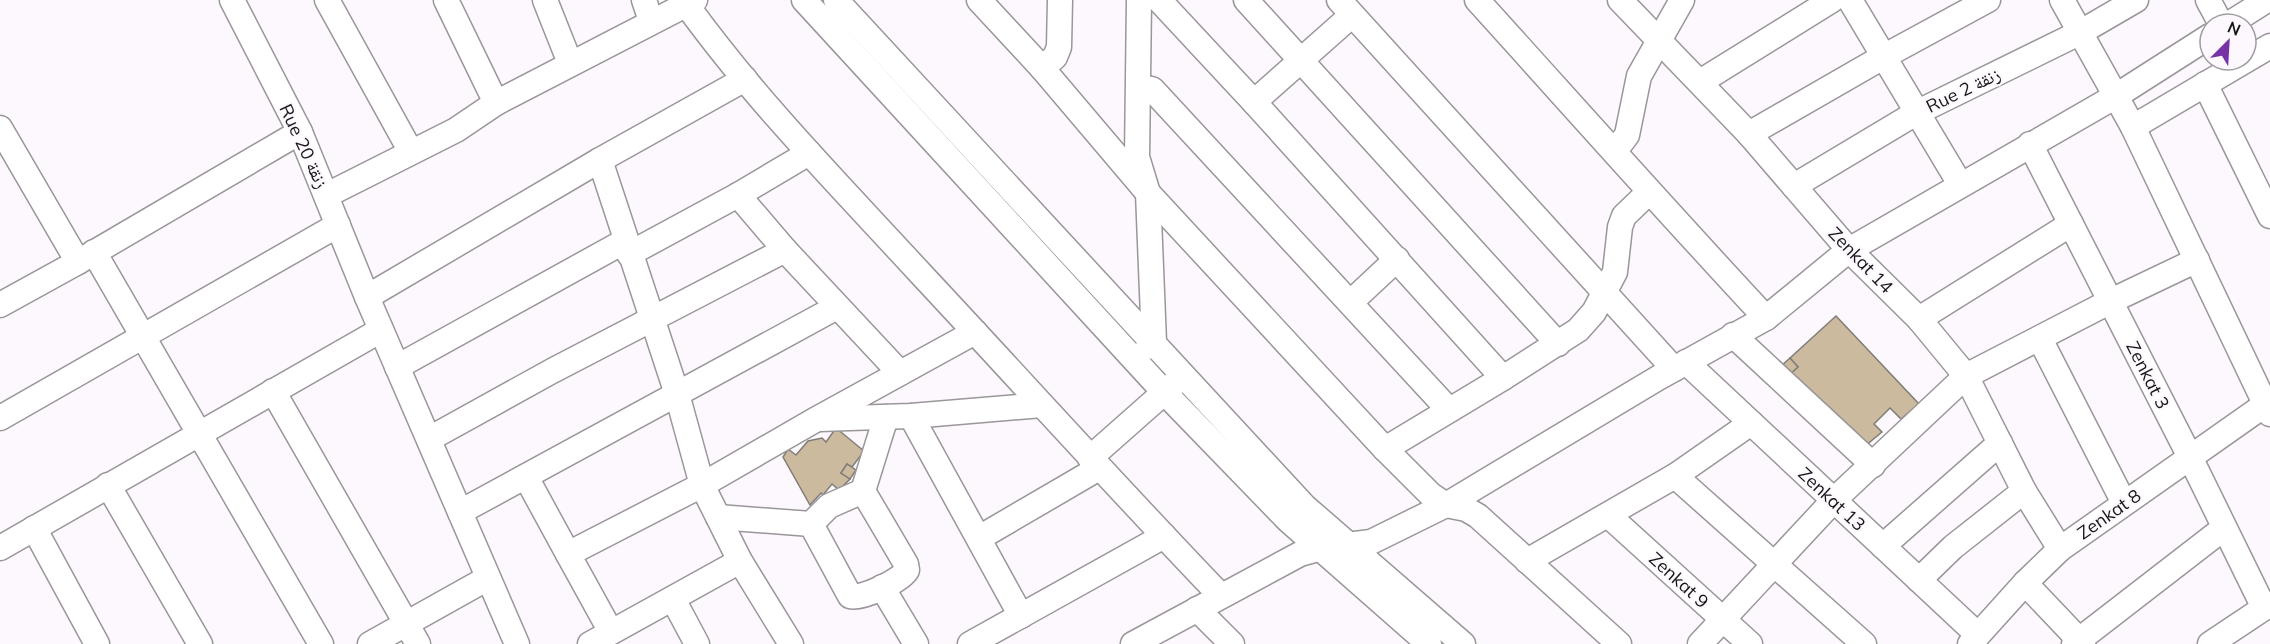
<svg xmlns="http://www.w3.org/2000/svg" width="2270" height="644" viewBox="0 0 2270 644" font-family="Mulish,'Noto Naskh Arabic',sans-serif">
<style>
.building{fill:#ccba9e;stroke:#807d78;stroke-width:1.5}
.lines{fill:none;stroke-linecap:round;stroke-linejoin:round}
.minor-casing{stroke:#9a969a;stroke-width:27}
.minor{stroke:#fff;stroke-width:24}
.labels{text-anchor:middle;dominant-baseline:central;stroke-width:4.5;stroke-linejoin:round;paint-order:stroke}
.street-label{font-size:18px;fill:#161517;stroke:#fcf8fd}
</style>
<rect width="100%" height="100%" fill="#fcf8fd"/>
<!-- building -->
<g class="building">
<path d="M 1836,316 L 1919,404 L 1901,419 L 1890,408 L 1874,424 L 1882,432 L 1865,446 L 1789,375 L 1798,367 L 1790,358 Z"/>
<path d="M 1790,358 L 1798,367 L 1789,375 L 1781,366 Z"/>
<path d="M 836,428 L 864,451 L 852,467 L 847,464 L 841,473 L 850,479 L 839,490 L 832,484 L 823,495 L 821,493 L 810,505 L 783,457 L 788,449 L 796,455 L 808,441 L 822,438 L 826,442 Z"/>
<path d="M 847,464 L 856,470 L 850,479 L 841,473 Z"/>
</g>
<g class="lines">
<defs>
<g id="minor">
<path d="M 232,0 L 300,132 L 367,297 L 517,644"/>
<path d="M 327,0 L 411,152"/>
<path d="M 446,0 L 496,103"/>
<path d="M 545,0 L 570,63"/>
<path d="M 644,0 L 651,21"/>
<path d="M 804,0 L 1164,392 L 1288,520 L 1429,644"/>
<path d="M 836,0 L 1304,506 L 1463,644"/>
<path d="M 979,0 L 1042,68 L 1148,193 L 1385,449 L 1431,495 L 1446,505 L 1466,509 L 1478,516 L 1619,644"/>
<path d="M 1139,0 L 1137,157 L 1148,193 L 1154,342 L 1148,347"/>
<path d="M 1159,0 L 1254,102 L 1503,378"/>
<path d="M 1246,0 L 1558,344"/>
<path d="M 1339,0 L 1674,369"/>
<path d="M 1477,0 C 1573,106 1668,213 1766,318"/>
<path d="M 1620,0 L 1749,134 L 1849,250 L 1919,319 L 1966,376 L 2024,491 L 2060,549"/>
<path d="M 1850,0 L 1960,184"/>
<path d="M 2062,0 L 2133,127 L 2270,414"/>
<path d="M 2208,0 L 2221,24"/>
<path d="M 686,4 C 756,101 841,187 921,274 C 1021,381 1119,490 1221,596"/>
<path d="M 2229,24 L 2267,0"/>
<path d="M 1042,68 L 1055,57 L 1059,47 L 1060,0"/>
<path d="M 1700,82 L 1832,0"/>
<path d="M 2205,84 L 2270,216"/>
<path d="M 1139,87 L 1152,89 L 1449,410"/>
<path d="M 1254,102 L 1352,15"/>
<path d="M 2133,127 L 2270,46"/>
<path d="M 0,128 L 78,262"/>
<path d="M 1749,134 L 1883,57 L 1988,0"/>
<path d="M 2030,144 L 2190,457 L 2264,608"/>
<path d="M 1615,151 L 1627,135 L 1639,76 L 1682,0"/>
<path d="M 600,160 L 677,394 L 702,485 L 740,561 L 791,644"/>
<path d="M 1794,186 L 1916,113 L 2081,32 L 2136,0"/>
<path d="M 327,195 L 456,130 L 496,103 L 695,0"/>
<path d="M 738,195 L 785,250 L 900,373"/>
<path d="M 94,252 L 321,644"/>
<path d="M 629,254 L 738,195 L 809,153"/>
<path d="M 367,297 L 600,160 L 745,79"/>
<path d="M 1351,302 L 1397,259"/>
<path d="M 0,305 L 78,262 L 300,132"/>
<path d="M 1919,319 L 2071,224"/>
<path d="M 1733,335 L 1873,465"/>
<path d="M 2040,339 L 2124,503"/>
<path d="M 1686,362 L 1978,635"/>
<path d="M 397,367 L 625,241"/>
<path d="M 273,391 L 418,644"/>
<path d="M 911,416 L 1021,616"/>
<path d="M 0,418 L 338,225"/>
<path d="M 819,419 L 911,416 L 1042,405"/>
<path d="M 429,439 L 552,371 L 785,250"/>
<path d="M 1385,449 L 1503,378 L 1578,330 L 1594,312 L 1615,272 L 1620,227 L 1624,216 L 1649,192"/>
<path d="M 1090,458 L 1176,382"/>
<path d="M 1675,476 L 1864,644"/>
<path d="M 526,477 L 568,554"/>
<path d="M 108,485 L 200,644"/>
<path d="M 460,512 L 837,307"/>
<path d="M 1608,515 L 1750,644"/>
<path d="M 718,517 L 811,524 L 829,506 L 863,491 L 886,417"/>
<path d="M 811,524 L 850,596 C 861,600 902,580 907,570 L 906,564 L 863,491"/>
<path d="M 34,528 L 97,644"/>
<path d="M 979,538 L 1099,468"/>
<path d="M 1883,546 L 2000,443"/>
<path d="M 0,548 L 381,330"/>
<path d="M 1527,561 L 1675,476 L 1751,423"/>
<path d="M 1919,580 L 1953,547 L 2024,491"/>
<path d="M 2025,583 L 2083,644"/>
<path d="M 882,587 L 916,644"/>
<path d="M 673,599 L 697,644"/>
<path d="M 1197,609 L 1232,644"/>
<path d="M 611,632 L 568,554 L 702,485 L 815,420 L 975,332"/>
<path d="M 370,644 L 488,578"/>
<path d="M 590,644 L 740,561"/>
<path d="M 970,644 L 1164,536"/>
<path d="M 1133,644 L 1300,554 L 1322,548 L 1371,542 L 1446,505 L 1658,378 L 1766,318 L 1849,250 L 2116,96 L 2210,36"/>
<path d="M 1700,644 L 1834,500 L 1966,376 L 2111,301 L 2197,260"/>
<path d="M 1970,644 L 2025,583 L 2060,549 L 2266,404"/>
<path d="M 2074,644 L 2224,528"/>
<path d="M 2210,644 L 2270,604"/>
</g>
</defs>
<!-- minor casing -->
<use href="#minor" class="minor-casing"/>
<!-- minor -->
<use href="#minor" class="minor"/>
</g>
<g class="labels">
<!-- street labels -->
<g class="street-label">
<text transform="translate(1963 90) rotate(-26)">Rue 2 زنقة</text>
<text transform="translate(304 146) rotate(65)">Rue 20 زنقة</text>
<text transform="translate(1861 260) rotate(46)">Zenkat 14</text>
<text transform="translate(2148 375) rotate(63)">Zenkat 3</text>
<text transform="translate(1832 499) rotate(43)">Zenkat 13</text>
<text transform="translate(2109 514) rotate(-35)">Zenkat 8</text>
<text transform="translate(1679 580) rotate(42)">Zenkat 9</text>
</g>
</g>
<!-- north arrow -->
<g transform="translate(2228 42) rotate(24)"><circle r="28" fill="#fcf8fd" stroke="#a09da1" stroke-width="1.5"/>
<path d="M0-4.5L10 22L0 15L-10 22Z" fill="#7733a6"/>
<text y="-9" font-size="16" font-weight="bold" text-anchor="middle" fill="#161517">N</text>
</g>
</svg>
